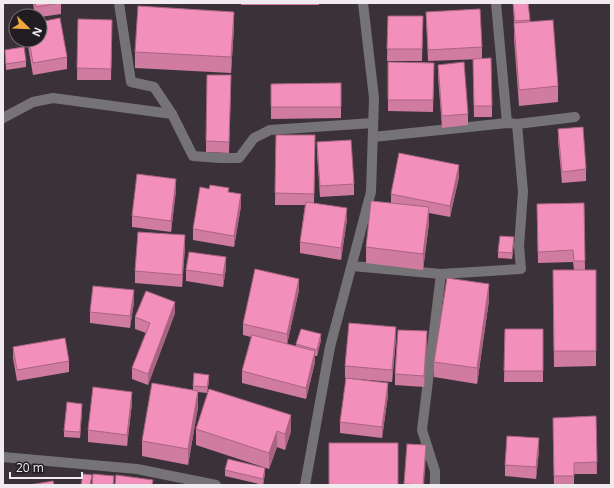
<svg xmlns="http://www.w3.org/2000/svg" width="614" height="488" viewBox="0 0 614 488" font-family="'Open Sans',sans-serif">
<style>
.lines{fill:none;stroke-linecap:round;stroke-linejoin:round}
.minor{stroke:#767377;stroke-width:10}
.wall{fill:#d07ba0}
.shaded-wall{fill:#a96482}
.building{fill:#f28fba;stroke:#a96482}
</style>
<rect width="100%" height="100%" fill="#3b3239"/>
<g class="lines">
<!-- minor -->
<g class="minor">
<path d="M 119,3 L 131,82 L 154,87 L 172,114"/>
<path d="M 496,3 L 507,123"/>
<path d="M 3,118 L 33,102 L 53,98 L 172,114 L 193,156 L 220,158 L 239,158 L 254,138 L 270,130 L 373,123"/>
<path d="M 373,137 L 507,123 L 517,124 L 575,117"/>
<path d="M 352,266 L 441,274 L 521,269 L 519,246 L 523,192 L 517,124"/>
<path d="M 3,457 L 137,469 L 216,485"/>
<path d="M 305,485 L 330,347 L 371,192 L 374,98 L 363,3"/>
<path d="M 435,485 L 435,471 L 422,430 L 441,274"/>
</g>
</g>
<!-- wall -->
<g class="wall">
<path d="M 33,3 L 61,3 L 61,14 L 40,17 L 40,16 L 35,16 Z"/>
<rect x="241" y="3" width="78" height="2"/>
<path d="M 513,3 L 528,3 L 530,22 L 558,86 L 558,102 L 519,106 L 514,39 L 514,23 Z"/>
<path d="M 426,12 L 482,47 L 482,59 L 428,61 Z"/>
<path d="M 388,16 L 423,16 L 422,61 L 387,61 Z"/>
<path d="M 78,19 L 112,20 L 111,80 L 77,80 Z"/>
<path d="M 234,27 L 231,73 L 135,68 L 135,52 Z"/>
<path d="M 27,40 L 40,40 L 67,57 L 67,69 L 33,75 Z"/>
<path d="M 5,50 L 26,61 L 26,67 L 6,70 Z"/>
<path d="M 473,59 L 492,106 L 492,117 L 474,117 Z"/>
<path d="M 388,62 L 434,63 L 433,112 L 388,111 Z"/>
<path d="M 438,65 L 468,114 L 468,125 L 442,128 L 438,76 Z"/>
<path d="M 341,83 L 341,118 L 271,119 L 271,84 Z"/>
<path d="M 231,87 L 229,153 L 206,152 L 206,141 Z"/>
<path d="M 558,129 L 586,169 L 586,181 L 562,183 L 558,141 Z"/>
<path d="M 276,135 L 315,135 L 314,203 L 347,219 L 341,260 L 300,253 L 300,242 L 305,205 L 275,205 Z"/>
<path d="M 317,142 L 354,184 L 354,195 L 320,197 L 317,154 Z"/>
<path d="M 459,177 L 450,217 L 429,213 L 429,223 L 423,270 L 366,263 L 366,247 L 391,203 L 391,194 Z"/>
<path d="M 176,190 L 171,232 L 132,227 L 132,216 Z"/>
<path d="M 229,192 L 241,206 L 234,247 L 193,240 L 193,229 Z"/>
<path d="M 584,203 L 585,270 L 596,270 L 596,366 L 554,367 L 553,270 L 574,270 L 573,262 L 538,263 L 537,204 Z"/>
<path d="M 514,243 L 512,259 L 498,258 L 498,252 Z"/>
<path d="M 185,247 L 182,287 L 135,283 L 135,271 Z"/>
<path d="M 226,268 L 223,287 L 186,281 L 186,270 Z"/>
<path d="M 299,290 L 287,344 L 296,346 L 296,344 L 321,340 L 317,356 L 315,356 L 315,362 L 306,399 L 242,383 L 242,371 L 251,337 L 243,335 L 243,324 Z"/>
<path d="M 489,300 L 477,384 L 434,377 L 434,362 Z"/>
<path d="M 134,302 L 130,328 L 90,323 L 90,312 Z"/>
<path d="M 175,313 L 148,385 L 132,379 L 132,368 L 146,333 L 135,329 L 135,317 Z"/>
<path d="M 505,329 L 543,329 L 543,382 L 504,382 Z"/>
<path d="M 396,338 L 392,382 L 345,378 L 345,366 Z"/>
<path d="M 427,343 L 424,387 L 395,385 L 395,374 Z"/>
<path d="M 13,347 L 69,361 L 69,372 L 17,381 L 13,358 Z"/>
<path d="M 209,381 L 207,393 L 198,392 L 198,407 L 188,465 L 142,456 L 142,441 L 193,390 L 193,386 Z"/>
<path d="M 388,395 L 382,438 L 340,433 L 340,422 Z"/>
<path d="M 132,403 L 127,446 L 88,442 L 88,430 Z"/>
<path d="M 82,410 L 80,438 L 64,437 L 64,431 Z"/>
<path d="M 596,416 L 597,474 L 574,474 L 574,485 L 554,485 L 553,418 Z"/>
<path d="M 196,429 L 291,431 L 285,450 L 277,447 L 269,469 L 196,445 Z"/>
<path d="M 539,450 L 536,479 L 505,476 L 505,465 Z"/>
<path d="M 225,470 L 265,474 L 263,485 L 225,476 Z"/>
</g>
<!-- shaded-wall -->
<g class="shaded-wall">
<path d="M 234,12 L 234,27 L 231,73 L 231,57 Z"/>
<path d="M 459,165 L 459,177 L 450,217 L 450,206 Z"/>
<path d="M 176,179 L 176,190 L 171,232 L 171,221 Z"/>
<path d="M 241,194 L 241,206 L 234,247 L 234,236 Z"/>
<path d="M 429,207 L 429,223 L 423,270 L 423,254 Z"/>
<path d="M 347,208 L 347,219 L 341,260 L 341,248 Z"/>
<path d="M 185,235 L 185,247 L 182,287 L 182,275 Z"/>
<path d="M 514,237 L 514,243 L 512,259 L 512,253 Z"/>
<path d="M 226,257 L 226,268 L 223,287 L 223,275 Z"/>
<path d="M 299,279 L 299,290 L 287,345 L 287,334 Z"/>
<path d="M 489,284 L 489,300 L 477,384 L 477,368 Z"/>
<path d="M 134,290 L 134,302 L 130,328 L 130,316 Z"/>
<path d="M 175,302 L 175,313 L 148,385 L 148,374 Z"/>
<path d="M 396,327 L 396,338 L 392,382 L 392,370 Z"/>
<path d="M 427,331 L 427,343 L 424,387 L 424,376 Z"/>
<path d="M 321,334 L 321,340 L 317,356 L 317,350 Z"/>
<path d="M 315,351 L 315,362 L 306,399 L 306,388 Z"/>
<path d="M 209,375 L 209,381 L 207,393 L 207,387 Z"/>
<path d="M 388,383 L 388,395 L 382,438 L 382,427 Z"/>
<path d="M 198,391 L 198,407 L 188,465 L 188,449 Z"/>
<path d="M 132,392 L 132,403 L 127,446 L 127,435 Z"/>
<path d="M 82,404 L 82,410 L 80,438 L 80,432 Z"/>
<path d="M 291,415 L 291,431 L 285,450 L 285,434 Z"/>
<path d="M 277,431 L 277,447 L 269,469 L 269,453 Z"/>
<path d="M 539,438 L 539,450 L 536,479 L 536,467 Z"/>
<path d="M 426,445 L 426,457 L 424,485 L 423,485 Z"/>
<path d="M 265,468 L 265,474 L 263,485 L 263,479 Z"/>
</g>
<!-- building -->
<g class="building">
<path d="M 35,3 L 60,3 L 36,7 Z"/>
<path d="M 513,3 L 528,3 L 530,20 L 515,21 Z"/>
<path d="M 138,6 L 234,12 L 231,57 L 135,52 Z"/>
<path d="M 480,9 L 482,47 L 428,50 L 426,12 Z"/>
<path d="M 388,16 L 423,16 L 422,49 L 387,49 Z"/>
<path d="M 60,18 L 67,57 L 33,63 L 29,40 L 40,40 L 40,22 Z"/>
<path d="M 78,19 L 112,20 L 111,69 L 77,68 Z"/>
<path d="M 553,20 L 558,86 L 519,90 L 514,23 Z"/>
<path d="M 24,47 L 26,61 L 6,64 L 5,50 Z"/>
<path d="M 491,58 L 492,106 L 474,106 L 473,59 Z"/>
<path d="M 388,62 L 434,63 L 433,100 L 388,100 Z"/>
<path d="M 464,62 L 468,114 L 442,116 L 438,65 Z"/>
<path d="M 207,75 L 231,75 L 229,142 L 206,141 Z"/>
<path d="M 341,83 L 341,107 L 271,107 L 271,84 Z"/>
<path d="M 583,127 L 586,169 L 562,172 L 558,129 Z"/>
<path d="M 276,135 L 315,135 L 314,194 L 275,193 Z"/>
<path d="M 351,140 L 354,184 L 320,186 L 317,142 Z"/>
<path d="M 399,153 L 459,165 L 450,206 L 391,194 Z"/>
<path d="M 137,174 L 176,179 L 171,221 L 132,216 Z"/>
<path d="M 210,185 L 229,188 L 228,192 L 241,194 L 234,236 L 193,229 L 200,187 L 209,189 Z"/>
<path d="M 371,201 L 429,207 L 423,254 L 366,247 Z"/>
<path d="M 306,202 L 347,208 L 341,248 L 300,242 Z"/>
<path d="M 584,203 L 585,261 L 574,261 L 573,250 L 538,252 L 537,204 Z"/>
<path d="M 138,232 L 185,235 L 182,275 L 135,271 Z"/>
<path d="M 500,236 L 514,237 L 512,253 L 498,252 Z"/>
<path d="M 189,252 L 226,257 L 223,275 L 186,270 Z"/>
<path d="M 255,269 L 299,279 L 287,334 L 243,324 Z"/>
<path d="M 553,270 L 596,270 L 596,351 L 554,351 Z"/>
<path d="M 447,278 L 489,284 L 477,368 L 434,362 Z"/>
<path d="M 93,286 L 134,290 L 130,316 L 90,312 Z"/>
<path d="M 146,291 L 175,302 L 148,374 L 132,368 L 150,323 L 135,317 Z"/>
<path d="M 349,323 L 396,327 L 392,370 L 345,366 Z"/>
<path d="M 301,329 L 321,334 L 317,350 L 296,344 Z"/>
<path d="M 505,329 L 543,329 L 543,371 L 504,371 Z"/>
<path d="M 398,330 L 427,331 L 424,376 L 395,374 Z"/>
<path d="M 252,335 L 315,351 L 306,388 L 242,371 Z"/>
<path d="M 65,338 L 69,361 L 17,370 L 13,347 Z"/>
<path d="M 194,373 L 209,375 L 207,387 L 193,386 Z"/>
<path d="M 346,378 L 388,383 L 382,427 L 340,422 Z"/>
<path d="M 152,383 L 198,391 L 188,449 L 142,441 Z"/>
<path d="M 93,387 L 132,392 L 127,435 L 88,430 Z"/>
<path d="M 209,389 L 291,415 L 285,434 L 277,431 L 269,453 L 196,429 Z"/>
<path d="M 67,402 L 82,404 L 80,432 L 64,431 Z"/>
<path d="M 596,416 L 597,462 L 574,463 L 574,476 L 554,476 L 553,418 Z"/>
<path d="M 507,436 L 539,438 L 536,467 L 505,465 Z"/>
<rect x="329" y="443" width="69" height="42"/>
<path d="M 407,444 L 426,445 L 423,485 L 404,484 Z"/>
<path d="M 228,459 L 265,468 L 263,479 L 225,470 Z"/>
<path d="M 83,474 L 92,475 L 90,485 L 81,485 Z"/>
<path d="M 93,474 L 114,476 L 113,485 L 92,485 Z"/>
<path d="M 116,475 L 153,480 L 152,485 L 115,485 Z"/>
<path d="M 53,481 L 54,485 L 29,485 Z"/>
</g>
<!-- border -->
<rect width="614" height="488" fill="none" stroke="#f0ebef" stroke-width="8"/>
<!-- north arrow -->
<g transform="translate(28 28) rotate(113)"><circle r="19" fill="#201c1f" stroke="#736f72"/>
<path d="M0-3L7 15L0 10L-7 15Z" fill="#f0a63e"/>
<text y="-6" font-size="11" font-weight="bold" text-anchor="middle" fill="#f0ebef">N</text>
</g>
<!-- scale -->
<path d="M10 472v6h72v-6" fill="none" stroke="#f0ebef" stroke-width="2"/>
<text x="16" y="472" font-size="12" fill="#f0ebef" stroke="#201c1f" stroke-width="3" paint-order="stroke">20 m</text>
</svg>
